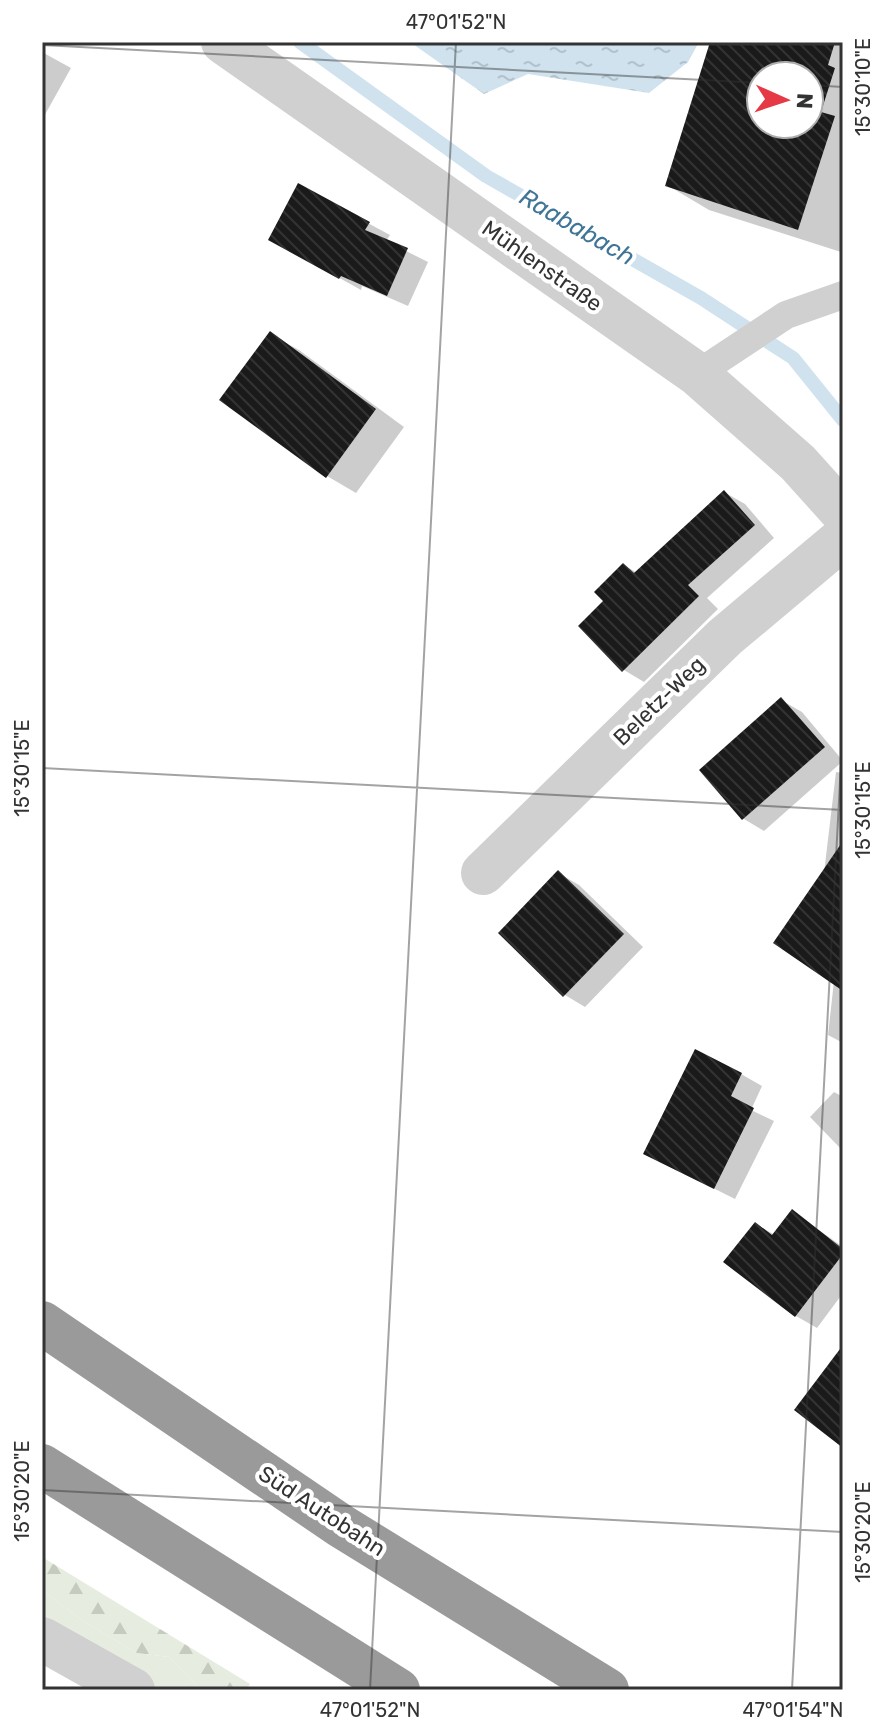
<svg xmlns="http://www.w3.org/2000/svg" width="885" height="1732" viewBox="0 0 885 1732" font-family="Rubik,sans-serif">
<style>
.grass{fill:#e6ecdf}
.forest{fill:url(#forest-firs)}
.water{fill:url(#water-ripples)}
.shadow{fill:#0003;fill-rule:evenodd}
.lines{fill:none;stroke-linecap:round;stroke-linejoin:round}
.stream{stroke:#cfe2ee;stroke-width:14}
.building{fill:url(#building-back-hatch);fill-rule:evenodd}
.service{stroke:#d0d0d0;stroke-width:28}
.minor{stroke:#d0d0d0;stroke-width:44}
.motorway{stroke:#9a9a9a;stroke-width:44}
.ticks{fill:none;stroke:#333;stroke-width:2;stroke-opacity:0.45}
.labels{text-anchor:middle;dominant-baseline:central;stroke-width:8;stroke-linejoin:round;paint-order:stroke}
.street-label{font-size:22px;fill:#333;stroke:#fff}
.water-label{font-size:24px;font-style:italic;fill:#3f7597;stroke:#fff}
.neatline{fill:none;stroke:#333;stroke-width:3}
.ticks-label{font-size:20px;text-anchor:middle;fill:#333}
</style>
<defs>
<pattern id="forest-firs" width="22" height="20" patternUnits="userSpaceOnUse" patternTransform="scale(2)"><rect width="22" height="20" fill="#e6ecdf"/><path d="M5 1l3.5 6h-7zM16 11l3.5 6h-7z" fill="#c6cbc0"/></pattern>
<pattern id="water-ripples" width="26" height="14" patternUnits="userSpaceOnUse" patternTransform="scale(2)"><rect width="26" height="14" fill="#cfe2ee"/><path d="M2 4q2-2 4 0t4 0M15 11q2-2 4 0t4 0" fill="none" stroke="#b2c2cd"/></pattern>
<pattern id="building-back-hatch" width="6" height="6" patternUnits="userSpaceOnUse" patternTransform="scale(2)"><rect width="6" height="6" fill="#1a1a1a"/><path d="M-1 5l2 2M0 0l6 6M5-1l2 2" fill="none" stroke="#333"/></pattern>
</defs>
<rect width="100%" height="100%" fill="#fff"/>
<!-- grass -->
<path class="grass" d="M 42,1590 L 80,1619 L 137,1653 L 169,1657 L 201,1690 L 160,1690 L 42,1623 Z"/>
<!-- forest -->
<path class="forest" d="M 42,1557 L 250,1684 L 246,1690 L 201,1690 L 169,1657 L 137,1653 L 80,1619 L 42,1590 Z"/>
<!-- water -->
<path class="water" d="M 410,42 L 699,42 L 688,62 L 649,93 L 528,74 L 484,94 Z"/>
<!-- shadow -->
<g class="shadow">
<path d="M 713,42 L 843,42 L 841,252 L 709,210 L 667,185 ZM 761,76 L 809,76 L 809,124 L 761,124 Z"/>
<path d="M 42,52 L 71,68 L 42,120 Z"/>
<path d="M 299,186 L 390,235 L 386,241 L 428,262 L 408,306 L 362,286 L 361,290 L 291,251 Z"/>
<path d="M 270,334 L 299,350 L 404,427 L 356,493 L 327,476 Z"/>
<path d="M 724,492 L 745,504 L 774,538 L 707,598 L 718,609 L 644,682 L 624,670 L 606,601 L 624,565 L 637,573 Z"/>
<path d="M 781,700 L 802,712 L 843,761 L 764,831 L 744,819 L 701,770 Z"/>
<path d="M 836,772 L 843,773 L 843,1043 L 828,1035 L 834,981 L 824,873 Z"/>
<path d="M 558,873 L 579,885 L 643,947 L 585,1007 L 565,995 Z"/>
<path d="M 741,1074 L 762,1086 L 751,1110 L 774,1121 L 735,1199 L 667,1165 Z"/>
<path d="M 834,1092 L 843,1097 L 843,1151 L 810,1117 Z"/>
<path d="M 793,1212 L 843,1247 L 843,1293 L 817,1328 L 796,1316 L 755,1224 L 775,1235 Z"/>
</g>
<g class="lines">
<!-- stream -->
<path class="stream" d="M 300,42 L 486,176 L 701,298 L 793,358 L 843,420"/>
</g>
<!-- building -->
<g class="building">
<path d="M 710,42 L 835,42 L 828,65 L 835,68 L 821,112 L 835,116 L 798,230 L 665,186 ZM 761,76 L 809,76 L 809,124 L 761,124 Z"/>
<path d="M 298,183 L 370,222 L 365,230 L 408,248 L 387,296 L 341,276 L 339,279 L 268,240 Z"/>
<path d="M 270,331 L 376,409 L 326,478 L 219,400 Z"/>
<path d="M 724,490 L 755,525 L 688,585 L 699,596 L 622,672 L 578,626 L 603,601 L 594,592 L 623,563 L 634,573 Z"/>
<path d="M 781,697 L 825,747 L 742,820 L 699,770 Z"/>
<path d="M 843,841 L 843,991 L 773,943 Z"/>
<path d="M 558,870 L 624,934 L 563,997 L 498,933 Z"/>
<path d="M 695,1049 L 742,1073 L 731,1096 L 754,1108 L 714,1189 L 643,1154 Z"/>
<path d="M 792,1209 L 843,1249 L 843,1254 L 795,1317 L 723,1262 L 755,1222 L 772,1235 Z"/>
<path d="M 843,1345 L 843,1448 L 794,1410 Z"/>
</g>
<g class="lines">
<!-- service -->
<path class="service" d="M 697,374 L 786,315 L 843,295"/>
<!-- minor -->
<g class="minor">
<path d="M 223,42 L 697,374 L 798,463 L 843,513"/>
<path d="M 483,873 L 725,637 L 843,538"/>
<path d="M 42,1639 L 133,1690"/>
</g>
<!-- motorway -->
<g class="motorway">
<path d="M 42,1323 L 341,1526 L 607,1690"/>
<path d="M 42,1466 L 398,1690"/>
</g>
</g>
<!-- ticks -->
<path class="ticks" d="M 42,45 L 761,83M 809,85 L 843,87M 42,768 L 843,810M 42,1490 L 843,1532M 370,1690 L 456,42M 792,1690 L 843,725"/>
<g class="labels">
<!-- street labels -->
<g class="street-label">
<text transform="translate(542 266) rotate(35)">Mühlenstraße</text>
<text transform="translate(659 701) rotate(-44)">Beletz-Weg</text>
<text transform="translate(322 1511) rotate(33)">Süd Autobahn</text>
</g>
<!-- water labels -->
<g class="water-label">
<text transform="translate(577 227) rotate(30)">Raababach</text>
</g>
</g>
<!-- border -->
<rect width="885" height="1732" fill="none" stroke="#ffffff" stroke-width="88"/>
<!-- north arrow -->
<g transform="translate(785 100) rotate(93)"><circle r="38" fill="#ffffff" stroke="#adadad" stroke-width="2"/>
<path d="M0-6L14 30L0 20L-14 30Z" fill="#e63946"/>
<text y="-12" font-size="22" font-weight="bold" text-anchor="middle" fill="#333333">N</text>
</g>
<rect x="44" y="44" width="797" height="1644" class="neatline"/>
<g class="ticks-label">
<text x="456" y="29">47°01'52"N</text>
<text transform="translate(863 87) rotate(-90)" y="7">15°30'10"E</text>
<text transform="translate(22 768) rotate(-90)" y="7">15°30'15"E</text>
<text transform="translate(863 810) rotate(-90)" y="7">15°30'15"E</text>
<text transform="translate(22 1491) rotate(-90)" y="7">15°30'20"E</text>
<text transform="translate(863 1532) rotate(-90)" y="7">15°30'20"E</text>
<text x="370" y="1717">47°01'52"N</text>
<text x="793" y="1717">47°01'54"N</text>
</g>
</svg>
